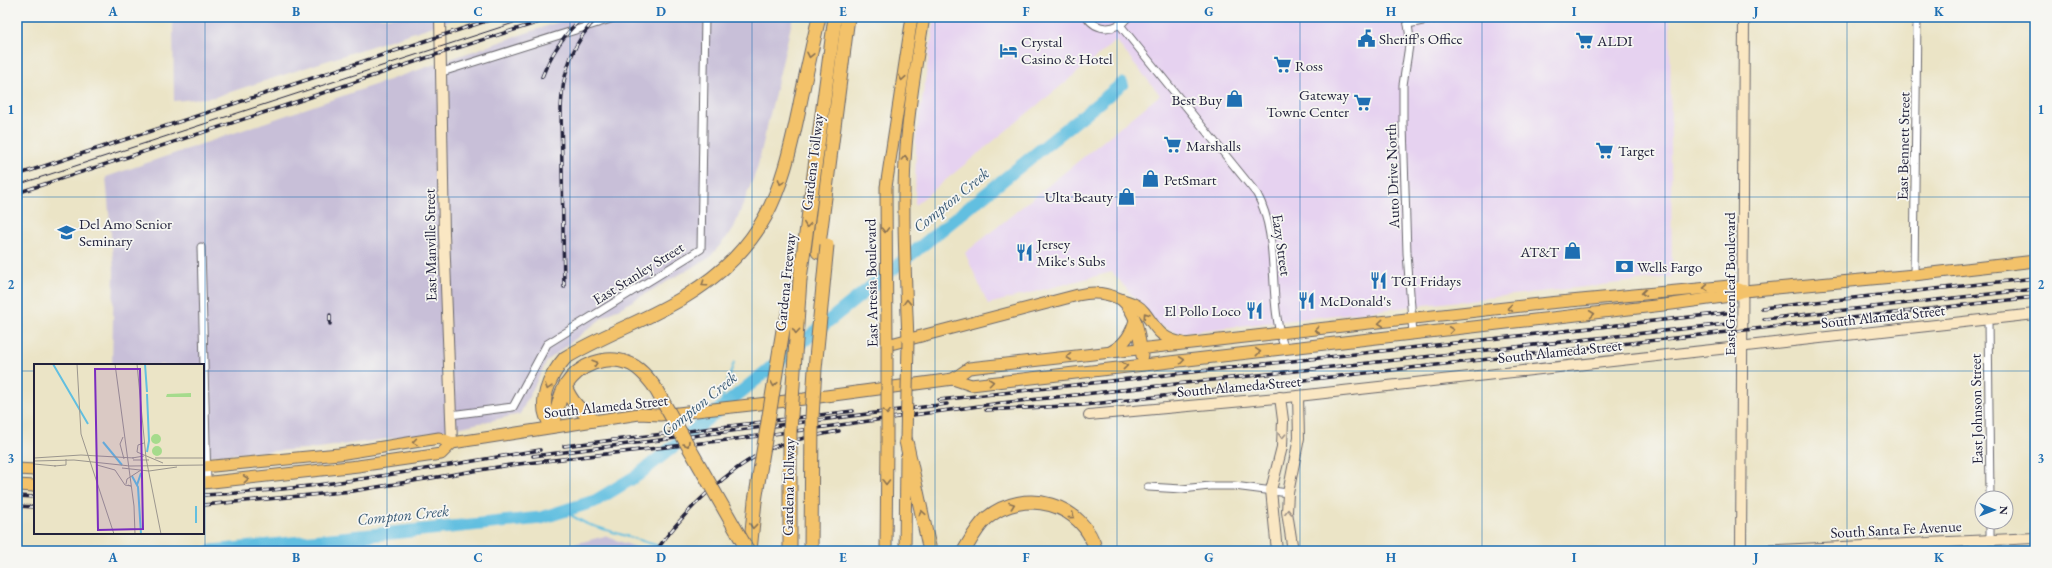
<svg xmlns="http://www.w3.org/2000/svg" width="2052" height="568" viewBox="0 0 2052 568" font-family="'EB Garamond',serif">
<style>
.built{fill:#e6d2f0}
.industrial{fill:#c8bfd8}
.lines{fill:none;stroke-linecap:round;stroke-linejoin:round}
.stream{stroke:#62bfe0;stroke-width:2}
.river{stroke:#62bfe0;stroke-width:13}
.street-casing{stroke:#68666c;stroke-width:9}
.secondary-casing{stroke:#68666c;stroke-width:12}
.primary-casing{stroke:#68666c;stroke-width:13}
.highway-casing{stroke:#68666c;stroke-width:15}
.street{stroke:#fff;stroke-width:7}
.secondary{stroke:#fae7c3;stroke-width:10}
.primary{stroke:#f3c26a;stroke-width:11}
.highway{stroke:#f3c26a;stroke-width:13}
.tram{stroke:#22223b;stroke-width:1}
.rail-casing{stroke:#22223b;stroke-width:3.5}
.rail{stroke:#f6f6f2;stroke-width:2;stroke-dasharray:6;stroke-linecap:butt}
.primary-bridge-casing{stroke:#68666c;stroke-width:13;stroke-linecap:butt}
.highway-bridge-casing{stroke:#68666c;stroke-width:15;stroke-linecap:butt}
.primary-bridge{stroke:#f3c26a;stroke-width:11}
.highway-bridge{stroke:#f3c26a;stroke-width:13}
.oneway{stroke:#8a7252}
.oneway2{stroke:#998e86}
.grid{fill:none;stroke:#1f6fb2;stroke-width:1;stroke-opacity:0.55}
.labels{text-anchor:middle;dominant-baseline:central;stroke-width:3.5;stroke-linejoin:round;paint-order:stroke}
.poi-label{font-size:15px;fill:#22223b;stroke:#f6f6f2;text-anchor:start}
.street-label{font-size:15px;fill:#22223b;stroke:#f6f6f2}
.water-label{font-size:16px;font-style:italic;fill:#385975;stroke:#f6f6f2}
.inset-river{fill:none;stroke:#62bfe0;stroke-width:2}
.inset-road{fill:none;stroke:#9b968e;stroke-width:1}
.view{fill:#7b2cbf;fill-opacity:0.15;stroke:#7b2cbf;stroke-width:2}
.inset-edge{fill:none;stroke:#22223b;stroke-width:2}
.neatline{fill:none;stroke:#1f6fb2;stroke-width:1.5}
.grid-label{font-size:13px;text-anchor:middle;font-weight:bold;fill:#1f6fb2}
</style>
<rect width="100%" height="100%" fill="#f6f6f2"/>
<filter id="ink" filterUnits="userSpaceOnUse"><feTurbulence type="fractalNoise" baseFrequency=".025" numOctaves="2"/><feDisplacementMap in="SourceGraphic" scale="8" xChannelSelector="R" yChannelSelector="G"/><feConvolveMatrix kernelMatrix="1 2 1 2 8 2 1 2 1" color-interpolation-filters="sRGB"/></filter>
<filter id="wash" filterUnits="userSpaceOnUse"><feTurbulence type="fractalNoise" baseFrequency=".012" numOctaves="4" result="noise"/><feDisplacementMap in="SourceGraphic" scale="16" xChannelSelector="R" yChannelSelector="G"/><feGaussianBlur stdDeviation="0.9" result="paint"/><feColorMatrix in="noise" values="0 0 0 0 0 0 0 0 0 0 0 0 0 0 0 0 0 1.4 0 .05"/><feComposite in="paint" operator="in"/></filter>
<g filter="url(#wash)">
<rect width="100%" height="100%" fill="#ebe4c6"/>
<!-- built -->
<path class="built" d="M 935,17 L 1670,17 L 1672,277 L 1178,333 L 1157,324 L 1112,272 L 988,304 L 965,253 L 1160,95 L 1116,41 L 915,205 L 916,139 Z"/>
<!-- industrial -->
<g class="industrial">
<path d="M 173,17 L 461,17 L 215,97 L 174,101 Z"/>
<path d="M 573,17 L 793,17 L 757,169 L 733,230 L 709,258 L 602,318 L 547,361 L 520,414 L 439,432 L 318,448 L 203,456 L 203,365 L 112,365 L 114,270 L 106,177 Z"/>
<path d="M 605,536 L 646,551 L 547,551 Z"/>
</g>
<g class="lines">
<!-- stream -->
<g class="stream">
<path d="M 720,405 L 734,362"/>
<path d="M 563,511 L 587,524 L 675,551"/>
</g>
<!-- river -->
<path class="river" d="M 212,551 L 541,518 L 595,501 L 638,475 L 1122,84"/>
</g>
</g>
<g filter="url(#ink)">
<g class="lines">
<defs>
<g id="street">
<path d="M 1087,17 C 1097,32 1117,31 1128,17"/>
<path d="M 1407,17 L 1410,39 L 1403,85 L 1403,125 L 1407,253 L 1413,334"/>
<path d="M 1408,24 L 1442,17"/>
<path d="M 1120,25 L 1257,194 C 1282,240 1266,301 1285,349"/>
<path d="M 442,72 L 617,17"/>
<path d="M 201,247 L 207,483"/>
<path d="M 2035,261 L 2035,245"/>
<path d="M 1914,275 L 1917,17"/>
<path d="M 1988,320 L 1990,498"/>
<path d="M 450,415 L 513,407 L 547,344 L 701,249 L 705,17"/>
<path d="M 1148,487 L 1182,489 L 1210,486 L 1234,486 L 1288,493"/>
<path d="M 1990,522 L 1990,540"/>
</g>
<g id="secondary">
<path d="M 440,17 L 444,234 L 452,443"/>
<path d="M 1089,415 L 1298,396 L 2035,314"/>
<path d="M 1277,551 L 1271,490 L 1282,447 L 1283,420 L 1280,397"/>
<path d="M 1293,551 L 1287,512 L 1288,493 L 1299,438 L 1298,396"/>
<path d="M 1741,551 L 1744,17"/>
<path d="M 1759,551 L 2035,538"/>
</g>
<g id="primary">
<path d="M 912,17 L 886,187 L 887,345 L 1078,295 C 1095,291 1106,293 1123,300 C 1131,303 1138,304 1144,312 C 1157,329 1159,338 1183,343"/>
<path d="M 1122,300 C 1138,314 1139,336 1142,356"/>
<path d="M 908,341 C 906,281 902,221 905,161 C 908,113 916,65 924,17"/>
<path d="M 1112,351 C 1125,344 1131,334 1135,320"/>
<path d="M 953,379 L 969,368 L 1549,303 L 1730,286 L 1744,291"/>
<path d="M 203,467 L 339,454 L 439,438 L 452,443 L 639,414 L 660,415 L 804,399 L 953,379 L 971,385 L 1672,304 L 1730,296 L 1744,291 L 1914,275 L 2035,261"/>
<path d="M 17,469 L 35,470"/>
<path d="M 203,483 L 358,466 L 441,454 L 452,443"/>
<path d="M 17,485 L 35,486"/>
<path d="M 886,551 L 887,443"/>
<path d="M 905,551 L 906,458"/>
</g>
<g id="highway">
<path d="M 818,252 L 848,17"/>
<path d="M 800,279 L 835,17"/>
<path d="M 565,386 C 571,402 580,410 593,420"/>
<path d="M 654,386 C 647,377 639,367 628,363 C 605,354 579,365 566,385 C 558,397 558,413 552,426 C 535,405 550,375 565,358 C 604,334 648,320 686,296 C 765,247 781,195 799,109 C 805,78 812,48 819,17"/>
<path d="M 906,441 L 930,551"/>
<path d="M 750,551 L 755,501"/>
<path d="M 964,551 C 971,539 977,527 987,518 C 1024,487 1084,503 1096,551"/>
</g>
</defs>
<!-- street casing -->
<use href="#street" class="street-casing"/>
<!-- secondary casing -->
<use href="#secondary" class="secondary-casing"/>
<!-- primary casing -->
<use href="#primary" class="primary-casing"/>
<!-- highway casing -->
<use href="#highway" class="highway-casing"/>
<!-- street -->
<use href="#street" class="street"/>
<!-- secondary -->
<use href="#secondary" class="secondary"/>
<!-- primary -->
<use href="#primary" class="primary"/>
<!-- highway -->
<use href="#highway" class="highway"/>
<!-- tram -->
<path class="tram" d="M 17,185 L 532,17"/>
<defs>
<g id="rail">
<path d="M 542,77 C 551,54 564,34 583,17"/>
<path d="M 17,175 L 498,17"/>
<path d="M 17,193 L 281,107 L 441,53 L 555,17"/>
<path d="M 564,287 L 561,109 C 562,74 572,42 598,17"/>
<path d="M 1762,308 L 2035,278"/>
<path d="M 330,315 L 330,324"/>
<path d="M 1764,319 L 2035,289"/>
<path d="M 939,400 L 1726,313"/>
<path d="M 986,410 L 1084,405 L 2035,297"/>
<path d="M 564,446 L 853,411"/>
<path d="M 533,456 L 947,404"/>
<path d="M 203,495 C 316,490 428,468 540,450"/>
<path d="M 17,496 L 35,497"/>
<path d="M 203,505 L 353,491 L 510,465 L 736,439 L 1001,403 L 1727,324"/>
<path d="M 17,506 L 35,507"/>
<path d="M 656,551 C 683,512 730,466 774,447 C 794,439 818,435 839,431"/>
</g>
</defs>
<!-- rail casing -->
<use href="#rail" class="rail-casing"/>
<!-- rail -->
<use href="#rail" class="rail"/>
<defs>
<g id="primary-bridge">
<path d="M 906,441 L 908,341"/>
<path d="M 887,443 L 887,345"/>
</g>
<g id="highway-bridge">
<path d="M 654,386 L 748,551"/>
<path d="M 755,501 L 783,330 L 794,297"/>
<path d="M 790,551 L 790,431 L 800,279"/>
<path d="M 811,551 L 812,417 L 815,369 L 827,245"/>
</g>
</defs>
<!-- primary-bridge casing -->
<use href="#primary-bridge" class="primary-bridge-casing"/>
<!-- highway-bridge casing -->
<use href="#highway-bridge" class="highway-bridge-casing"/>
<!-- primary-bridge -->
<use href="#primary-bridge" class="primary-bridge"/>
<!-- highway-bridge -->
<use href="#highway-bridge" class="highway-bridge"/>
</g>
<!-- one-way arrows -->
<defs><path id="oneway-chevron" d="M-2-3.5L2.5 0L-2 3.5" fill="none" stroke-width="1.6" stroke-linecap="round" stroke-linejoin="round"/></defs>
<g class="oneway">
<use href="#oneway-chevron" transform="translate(810 55) rotate(102)"/>
<use href="#oneway-chevron" transform="translate(902 78) rotate(99)"/>
<use href="#oneway-chevron" transform="translate(905 158) rotate(-87)"/>
<use href="#oneway-chevron" transform="translate(781 182) rotate(110)"/>
<use href="#oneway-chevron" transform="translate(807 225) rotate(98)"/>
<use href="#oneway-chevron" transform="translate(885 230) rotate(89)"/>
<use href="#oneway-chevron" transform="translate(704 284) rotate(146)"/>
<use href="#oneway-chevron" transform="translate(1706 288) rotate(176)"/>
<use href="#oneway-chevron" transform="translate(1644 293) rotate(173)"/>
<use href="#oneway-chevron" transform="translate(907 302) rotate(-92)"/>
<use href="#oneway-chevron" transform="translate(1510 308) rotate(173)"/>
<use href="#oneway-chevron" transform="translate(1592 314) rotate(-7)"/>
<use href="#oneway-chevron" transform="translate(1146 315) rotate(-124)"/>
<use href="#oneway-chevron" transform="translate(1381 323) rotate(174)"/>
<use href="#oneway-chevron" transform="translate(1317 330) rotate(174)"/>
<use href="#oneway-chevron" transform="translate(1451 330) rotate(-7)"/>
<use href="#oneway-chevron" transform="translate(796 331) rotate(95)"/>
<use href="#oneway-chevron" transform="translate(1258 352) rotate(-5)"/>
<use href="#oneway-chevron" transform="translate(1069 357) rotate(174)"/>
<use href="#oneway-chevron" transform="translate(1182 360) rotate(-7)"/>
<use href="#oneway-chevron" transform="translate(595 363) rotate(-17)"/>
<use href="#oneway-chevron" transform="translate(1125 366) rotate(-6)"/>
<use href="#oneway-chevron" transform="translate(991 382) rotate(-7)"/>
<use href="#oneway-chevron" transform="translate(774 384) rotate(99)"/>
<use href="#oneway-chevron" transform="translate(548 387) rotate(108)"/>
<use href="#oneway-chevron" transform="translate(887 412) rotate(90)"/>
<use href="#oneway-chevron" transform="translate(415 442) rotate(171)"/>
<use href="#oneway-chevron" transform="translate(687 444) rotate(60)"/>
<use href="#oneway-chevron" transform="translate(246 479) rotate(-6)"/>
<use href="#oneway-chevron" transform="translate(886 482) rotate(90)"/>
<use href="#oneway-chevron" transform="translate(1012 505) rotate(-20)"/>
<use href="#oneway-chevron" transform="translate(922 513) rotate(-101)"/>
<use href="#oneway-chevron" transform="translate(1072 516) rotate(37)"/>
<use href="#oneway-chevron" transform="translate(753 526) rotate(96)"/>
</g>
<g class="oneway2">
<use href="#oneway-chevron" transform="translate(1282 436) rotate(93)"/>
<use href="#oneway-chevron" transform="translate(1288 512) rotate(-91)"/>
</g>
</g>
<!-- grid -->
<path class="grid" d="M 205,17 L 205,551M 387,17 L 387,551M 570,17 L 570,551M 752,17 L 752,551M 935,17 L 935,551M 1117,17 L 1117,551M 1300,17 L 1300,551M 1482,17 L 1482,551M 1665,17 L 1665,551M 1847,17 L 1847,551M 17,197 L 2035,197M 17,371 L 35,371M 203,371 L 2035,371"/>
<!-- icons -->
<defs>
<symbol id="civic-bare" viewBox="-9 -9 18 18"><path d="M-.6-6.5H3V-4.5H.6V-3L4-1V1h2V6H-6V1h2V-1L-.6-3ZM-1.2 2.5V6h2.4V2.5Z" fill="#1f6fb2" stroke="#f6f6f2" stroke-width="2.5" paint-order="stroke"/></symbol>
<symbol id="supermarket-bare" viewBox="-9 -9 18 18"><path d="M-6-5.5h2.5l.6 2H6L4.5 2H-2.5L-4.4-4H-6ZM-1.5 3.2a1.3 1.3 0 1 0 .1 0ZM3 3.2a1.3 1.3 0 1 0 .1 0Z" fill="#1f6fb2" stroke="#f6f6f2" stroke-width="2.5" paint-order="stroke"/></symbol>
<symbol id="hotel-bare" viewBox="-9 -9 18 18"><path d="M-6-4.5h1.5V1H6V5H4.5V3h-9V5H-6ZM-4 0a1.8 1.8 0 1 1 3.6 0ZM.5 0V-2.5h3Q6-2.5 6 0Z" fill="#1f6fb2" stroke="#f6f6f2" stroke-width="2.5" paint-order="stroke"/></symbol>
<symbol id="shop-bare" viewBox="-9 -9 18 18"><path d="M-5-2.5h2.3a2.7 3.5 0 0 1 5.4 0H5L5.5 6h-11ZM-1.5-2.5h3a1.5 2.3 0 0 0-3 0Z" fill="#1f6fb2" stroke="#f6f6f2" stroke-width="2.5" paint-order="stroke"/></symbol>
<symbol id="school-bare" viewBox="-9 -9 18 18"><path d="M0-5L7-2L0 1L-7-2ZM-4 1L0 2.5L4 1V4Q0 6-4 4Z" fill="#1f6fb2" stroke="#f6f6f2" stroke-width="2.5" paint-order="stroke"/></symbol>
<symbol id="restaurant-bare" viewBox="-9 -9 18 18"><path d="M-5-6h1v4h1v-4h1v4h1v-4h1v5L-1.5 .5V6h-2V.5L-5-1ZM5-6V6H3V1.5H1.5Q1.5-4 5-6Z" fill="#1f6fb2" stroke="#f6f6f2" stroke-width="2.5" paint-order="stroke"/></symbol>
<symbol id="bank-bare" viewBox="-9 -9 18 18"><path d="M-6-4H6V4H-6ZM0-2.3a2.3 2.3 0 1 0 0 4.6a2.3 2.3 0 1 0 0-4.6Z" fill="#1f6fb2" stroke="#f6f6f2" stroke-width="2.5" paint-order="stroke"/></symbol>
</defs>
<g fill-rule="evenodd">
<use href="#civic-bare" x="1354" y="26" width="25" height="25"/>
<use href="#supermarket-bare" x="1572" y="28" width="25" height="25"/>
<use href="#hotel-bare" x="996" y="38" width="25" height="25"/>
<use href="#supermarket-bare" x="1270" y="52" width="25" height="25"/>
<use href="#shop-bare" x="1222" y="86" width="25" height="25"/>
<use href="#supermarket-bare" x="1350" y="90" width="25" height="25"/>
<use href="#supermarket-bare" x="1160" y="132" width="25" height="25"/>
<use href="#supermarket-bare" x="1592" y="138" width="25" height="25"/>
<use href="#shop-bare" x="1138" y="166" width="25" height="25"/>
<use href="#shop-bare" x="1114" y="184" width="25" height="25"/>
<use href="#school-bare" x="54" y="220" width="25" height="25"/>
<use href="#shop-bare" x="1560" y="238" width="25" height="25"/>
<use href="#restaurant-bare" x="1012" y="240" width="25" height="25"/>
<use href="#bank-bare" x="1612" y="254" width="25" height="25"/>
<use href="#restaurant-bare" x="1366" y="268" width="25" height="25"/>
<use href="#restaurant-bare" x="1294" y="288" width="25" height="25"/>
<use href="#restaurant-bare" x="1242" y="298" width="25" height="25"/>
</g>
<g class="labels">
<!-- poi labels -->
<g class="poi-label">
<text x="1379" y="38">Sheriff's Office</text>
<text x="1597" y="40">ALDI</text>
<text x="1021" y="41">Crystal<tspan x="1021" dy="17">Casino &amp; Hotel</tspan></text>
<text x="1295" y="65">Ross</text>
<text x="1349" y="94" text-anchor="end">Gateway<tspan x="1349" dy="17">Towne Center</tspan></text>
<text x="1222" y="99" text-anchor="end">Best Buy</text>
<text x="1186" y="145">Marshalls</text>
<text x="1618" y="150">Target</text>
<text x="1164" y="179">PetSmart</text>
<text x="1113" y="196" text-anchor="end">Ulta Beauty</text>
<text x="79" y="223">Del Amo Senior<tspan x="79" dy="17">Seminary</tspan></text>
<text x="1037" y="243">Jersey<tspan x="1037" dy="17">Mike's Subs</tspan></text>
<text x="1559" y="251" text-anchor="end">AT&amp;T</text>
<text x="1637" y="266">Wells Fargo</text>
<text x="1391" y="280">TGI Fridays</text>
<text x="1320" y="300">McDonald's</text>
<text x="1241" y="310" text-anchor="end">El Pollo Loco</text>
</g>
<!-- street labels -->
<g class="street-label">
<text transform="translate(1903 146) rotate(-89)">East Bennett Street</text>
<text transform="translate(812 162) rotate(-83)">Gardena Tollway</text>
<text transform="translate(1392 176) rotate(-92)">Auto Drive North</text>
<text transform="translate(430 245) rotate(-91)">East Manville Street</text>
<text transform="translate(1282 245) rotate(82)">Eazy Street</text>
<text transform="translate(638 273) rotate(-32)">East Stanley Street</text>
<text transform="translate(785 282) rotate(-84)">Gardena Freeway</text>
<text transform="translate(871 283) rotate(-91)">East Artesia Boulevard</text>
<text transform="translate(1729 284) rotate(-90)">East Greenleaf Boulevard</text>
<text transform="translate(1883 316) rotate(-6)">South Alameda Street</text>
<text transform="translate(1560 351) rotate(-6)">South Alameda Street</text>
<text transform="translate(1239 386) rotate(-5)">South Alameda Street</text>
<text transform="translate(606 406) rotate(-6)">South Alameda Street</text>
<text transform="translate(1976 409) rotate(-91)">East Johnson Street</text>
<text transform="translate(788 487) rotate(-89)">Gardena Tollway</text>
<text transform="translate(1896 529) rotate(-3)">South Santa Fe Avenue</text>
</g>
<!-- water labels -->
<g class="water-label">
<text transform="translate(951 200) rotate(-39)">Compton Creek</text>
<text transform="translate(699 404) rotate(-39)">Compton Creek</text>
<text transform="translate(403 515) rotate(-6)">Compton Creek</text>
</g>
</g>
<!-- overview -->
<g transform="translate(34 364)">
<rect width="170" height="170" fill="#ebe4c6"/>
<path d="M 157,29 L 157,33 L 132,33 L 133,30 ZM117 75a5 5 0 1 1 10 0a5 5 0 1 1-10 0ZM118 87a5 5 0 1 1 10 0a5 5 0 1 1-10 0Z" fill="#a5db8c"/>
<path class="inset-river" d="M 19,0 L 54,60M 111,0 L 113,28M 113,30 L 115,77 L 113,88M 69,78 L 88,101M 98,112 L 104,123 L 107,170M 103,121 L 107,109M 162,142 L 162,159"/>
<path class="inset-road" d="M 43,0 L 47,70 L 80,170M 81,0 L 100,142 L 101,170M 103,0 L 112,94 L 127,170M 89,73 L 86,80 L 90,95M 110,79 L 104,81 L 103,88 L 129,99M 0,94 L 47,91 L 100,94M 98,94 L 110,92M 121,94 L 170,94M 99,96 L 115,96M 0,97 L 40,96 L 96,102 L 170,101M 0,100 L 22,102M 63,101 L 81,106 L 91,121 L 97,122 L 94,121M 20,102 L 32,101 L 32,95M 88,104 L 115,107 L 143,103M 92,120 L 93,115 L 107,106"/>
<path class="view" d="M 61,5 L 106,5 L 109,165 L 64,166 Z"/>
<rect width="170" height="170" class="inset-edge"/>
</g>
<!-- margin -->
<rect width="2052" height="568" fill="none" stroke="#f6f6f2" stroke-width="44"/>
<!-- north arrow -->
<g transform="translate(1994 510) rotate(91)"><circle r="19" fill="#f6f6f2" stroke="#a1a1a9"/>
<path d="M0-3L7 15L0 10L-7 15Z" fill="#1f6fb2"/>
<text y="-6" font-size="11" font-weight="bold" text-anchor="middle" fill="#22223b">N</text>
</g>
<rect x="22" y="22" width="2008" height="524" class="neatline"/>
<g class="grid-label">
<text x="113" y="16">A</text>
<text x="296" y="16">B</text>
<text x="478" y="16">C</text>
<text x="661" y="16">D</text>
<text x="843" y="16">E</text>
<text x="1026" y="16">F</text>
<text x="1209" y="16">G</text>
<text x="1391" y="16">H</text>
<text x="1574" y="16">I</text>
<text x="1756" y="16">J</text>
<text x="1939" y="16">K</text>
<text x="11" y="114">1</text>
<text x="2041" y="114">1</text>
<text x="11" y="289">2</text>
<text x="2041" y="289">2</text>
<text x="11" y="463">3</text>
<text x="2041" y="463">3</text>
<text x="113" y="562">A</text>
<text x="296" y="562">B</text>
<text x="478" y="562">C</text>
<text x="661" y="562">D</text>
<text x="843" y="562">E</text>
<text x="1026" y="562">F</text>
<text x="1209" y="562">G</text>
<text x="1391" y="562">H</text>
<text x="1574" y="562">I</text>
<text x="1756" y="562">J</text>
<text x="1939" y="562">K</text>
</g>
</svg>
